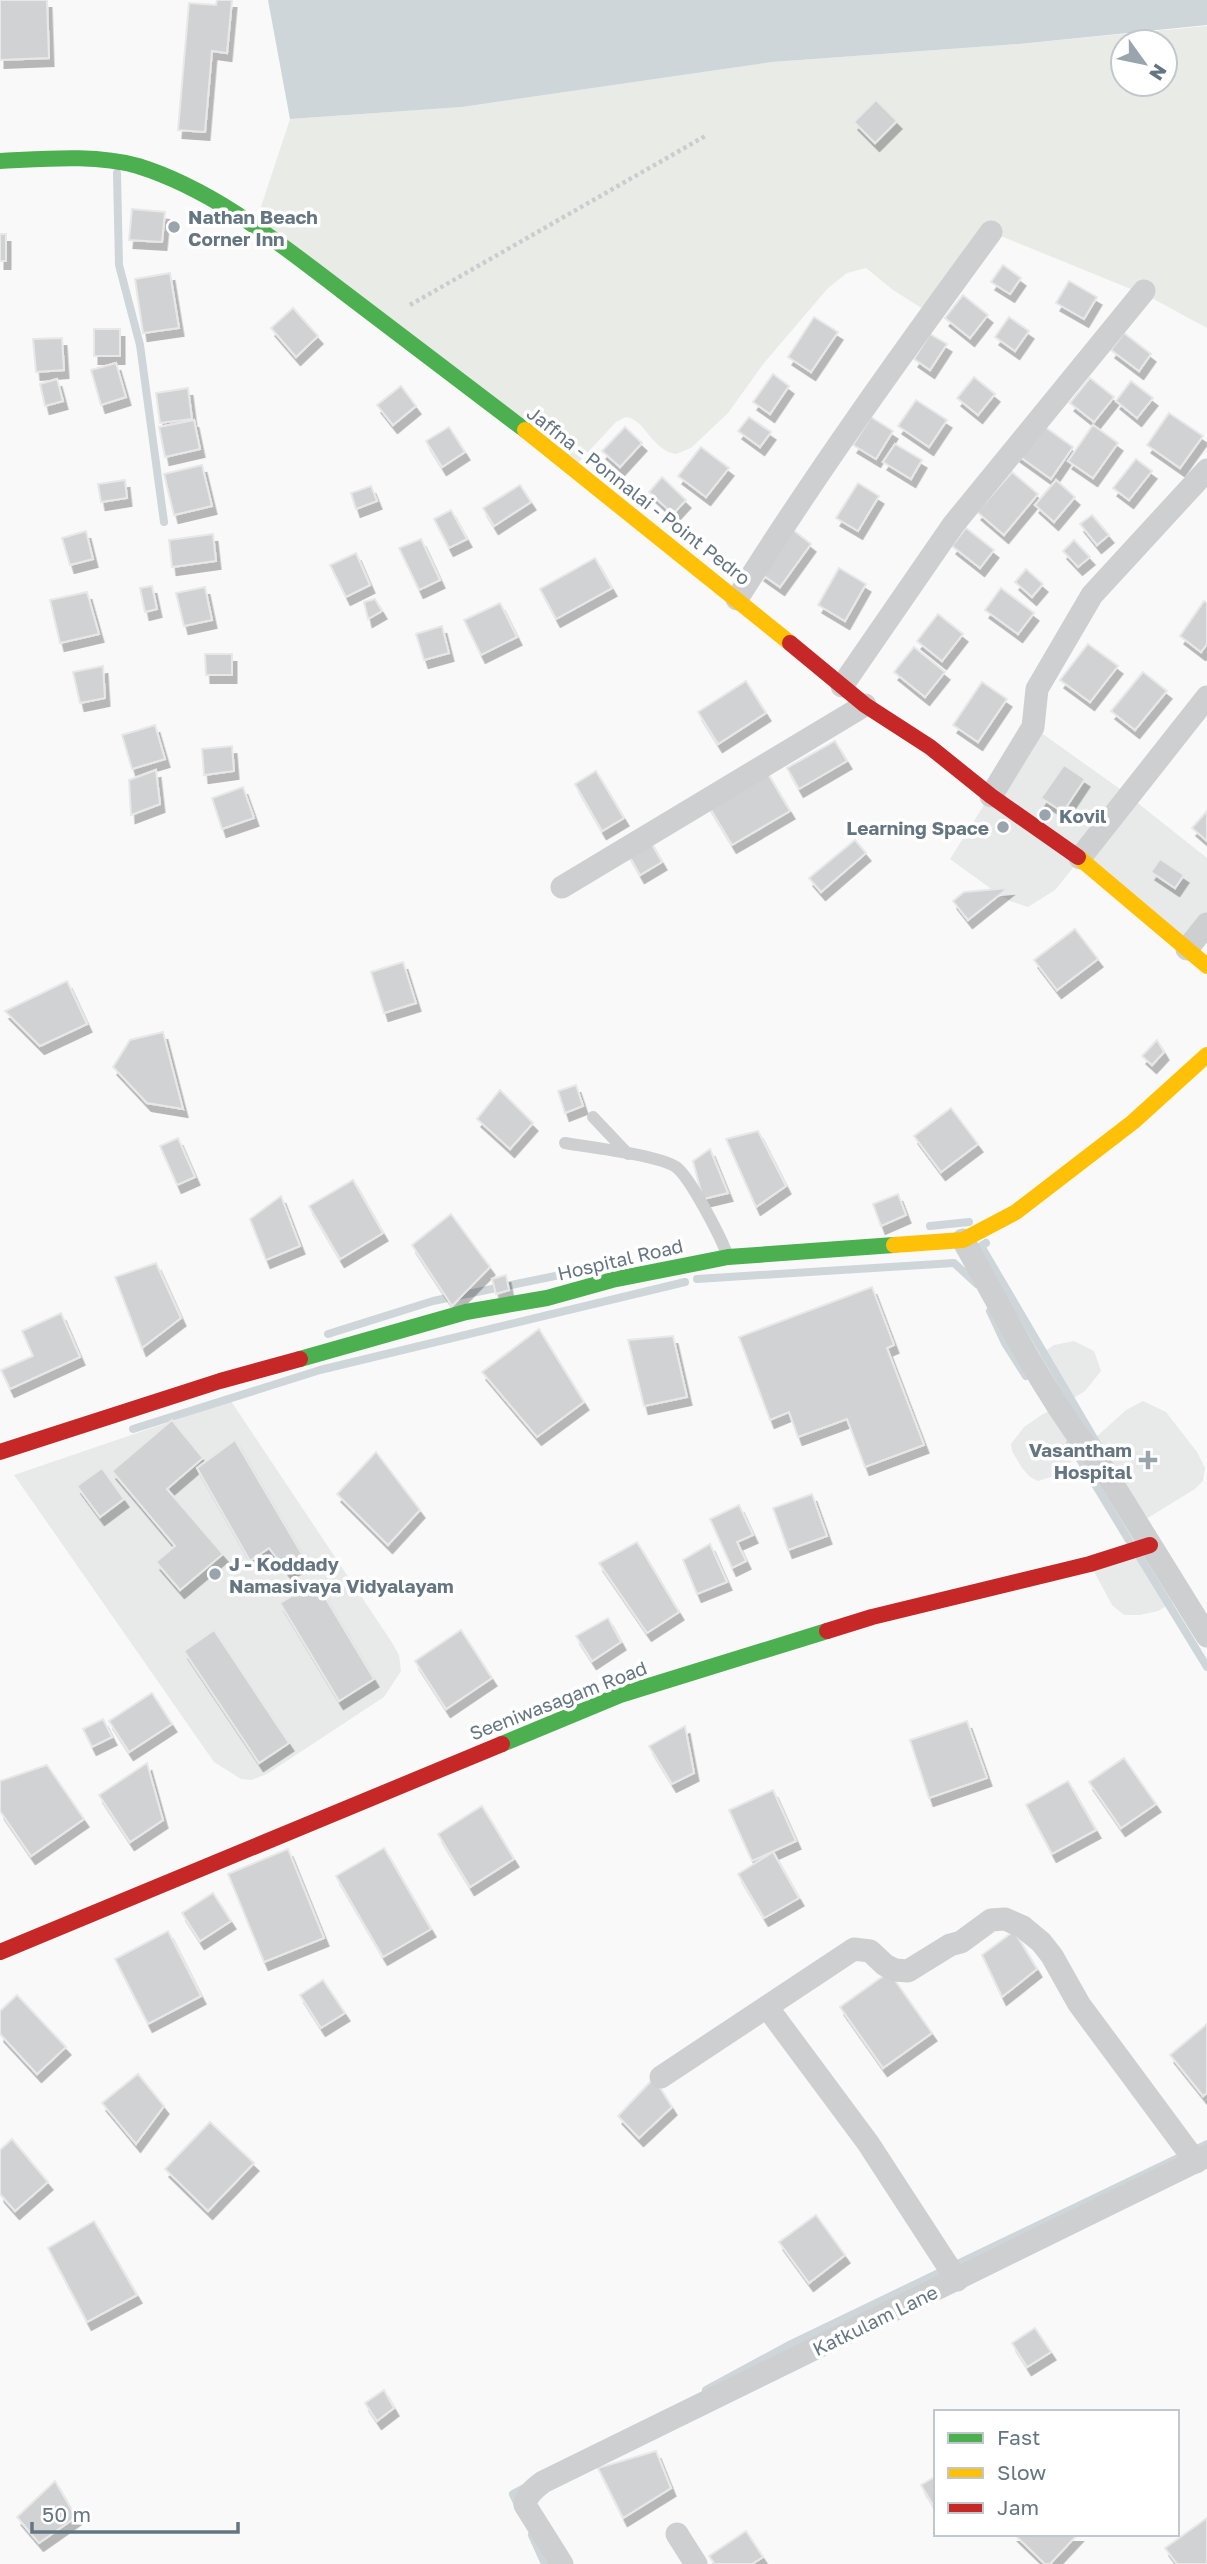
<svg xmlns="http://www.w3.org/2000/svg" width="1207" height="2564" viewBox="0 0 1207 2564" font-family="'Golos Text',sans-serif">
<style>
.built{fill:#e8e9e9}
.green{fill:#e8ebe6;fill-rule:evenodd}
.water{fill:#ced6d9}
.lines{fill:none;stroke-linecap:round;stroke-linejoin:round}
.stream{stroke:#ced6d9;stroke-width:8}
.building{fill:#d0d2d3;stroke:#e8e8e8;stroke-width:2;filter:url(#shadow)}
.path{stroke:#cbcccd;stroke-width:4.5;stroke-dasharray:3.5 3.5;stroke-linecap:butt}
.lane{stroke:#cecfd0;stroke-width:12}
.street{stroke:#cecfd0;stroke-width:23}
.fast{stroke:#4caf50;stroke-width:16}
.slow{stroke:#ffc107;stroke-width:16}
.jam{stroke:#c62828;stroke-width:16}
.poi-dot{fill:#99a4ac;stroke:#fff;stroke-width:2.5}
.labels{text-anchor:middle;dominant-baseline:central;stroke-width:7;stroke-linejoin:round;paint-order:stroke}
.poi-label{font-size:19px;font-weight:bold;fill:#657683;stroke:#fff;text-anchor:start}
.street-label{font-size:19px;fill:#657683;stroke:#fff}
</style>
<defs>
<filter id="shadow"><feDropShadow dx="4.5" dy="8" stdDeviation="0" flood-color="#0004"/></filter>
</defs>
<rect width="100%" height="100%" fill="#f9f9f9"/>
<!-- built -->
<g class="built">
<path d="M 1033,727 L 1120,789 L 1207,858 L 1207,924 L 1187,949 L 1081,858 L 1055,890 L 1028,907 L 1010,901 L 994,891 L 950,859 Z"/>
<path d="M 1074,1341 L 1094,1351 L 1101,1371 L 1085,1391 L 1059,1407 L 1085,1447 L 1126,1410 L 1143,1401 L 1166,1412 L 1197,1452 L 1205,1468 L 1203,1481 L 1195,1489 L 1138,1524 L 1085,1447 L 1064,1469 L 1051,1477 L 1038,1481 L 1030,1477 L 1022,1468 L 1012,1451 L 1011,1444 L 1024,1427 L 1043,1414 L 1059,1407 L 1031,1361 L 1054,1345 Z"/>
<path d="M 231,1401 L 391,1641 L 399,1655 L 401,1671 L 384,1697 L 267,1774 L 251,1780 L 241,1779 L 214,1762 L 14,1475 Z"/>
<path d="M 1150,1545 L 1182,1597 L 1158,1611 L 1140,1615 L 1124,1615 L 1112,1605 L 1090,1564 Z"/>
</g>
<!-- green -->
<path class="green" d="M 1207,26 L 1207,328 L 1148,296 L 991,232 L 931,314 L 893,290 L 866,268 L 847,273 L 828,288 L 764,363 L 728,413 L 691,448 L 676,454 C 651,450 646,420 626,417 L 616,422 L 573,468 L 255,225 L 290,119 L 462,107 L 772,62 L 1019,44 ZM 1123,42 L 1165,42 L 1165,84 L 1123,84 Z"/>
<!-- water -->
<path class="water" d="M 268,0 L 1207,0 L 1207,25 L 1019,44 L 772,62 L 462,107 L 290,119 Z"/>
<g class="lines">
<!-- stream -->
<g class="stream">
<path d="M 117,173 L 119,265 L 140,345 L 164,522"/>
<path d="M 930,1226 L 969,1222"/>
<path d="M 986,1243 L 981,1246 L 1099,1447"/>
<path d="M 697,1279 L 954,1263 L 977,1284"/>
<path d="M 990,1311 L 1005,1343 L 1026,1376"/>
<path d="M 328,1334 L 433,1301 L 604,1266"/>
<path d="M 133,1429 L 320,1370 L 685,1282"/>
<path d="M 1070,1443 L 1130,1542"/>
<path d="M 1139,1556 L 1207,1667"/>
<path d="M 706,2390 L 791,2344 L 1207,2144"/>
<path d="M 519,2507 L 513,2494 L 526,2487"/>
<path d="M 532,2535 L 545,2564"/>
</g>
</g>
<!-- building -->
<g class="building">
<path d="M 0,0 L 47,0 L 49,58 L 0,60 Z"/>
<path d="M 217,0 L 232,0 L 227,53 L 212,51 L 205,132 L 178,130 L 189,3 L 216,5 Z"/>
<path d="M 876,100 L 897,121 L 875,143 L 854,122 Z"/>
<path d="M 132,209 L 165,212 L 162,242 L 129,240 Z"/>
<rect x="0" y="234" width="6" height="27"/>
<path d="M 1003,265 L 1021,278 L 1010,294 L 991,282 Z"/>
<path d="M 170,273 L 179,328 L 143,333 L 135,279 Z"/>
<path d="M 1069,281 L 1097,297 L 1084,319 L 1056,303 Z"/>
<path d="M 963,295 L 988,315 L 970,338 L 945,318 Z"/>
<path d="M 293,308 L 318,336 L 296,357 L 271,328 Z"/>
<path d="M 814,317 L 838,332 L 811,372 L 788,357 Z"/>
<path d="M 1009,317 L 1029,331 L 1015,351 L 995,337 Z"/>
<rect x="94" y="329" width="26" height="27"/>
<path d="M 1124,333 L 1151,354 L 1139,371 L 1111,350 Z"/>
<path d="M 930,334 L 947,344 L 930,370 L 914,359 Z"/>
<path d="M 62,338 L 64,370 L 36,372 L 33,339 Z"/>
<path d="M 116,363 L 126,397 L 101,405 L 91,370 Z"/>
<path d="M 773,374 L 789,386 L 770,414 L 753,402 Z"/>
<path d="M 974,377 L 995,394 L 978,415 L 957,398 Z"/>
<path d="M 1090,378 L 1114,397 L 1094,422 L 1070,403 Z"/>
<path d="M 57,379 L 63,401 L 45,406 L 40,384 Z"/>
<path d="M 1131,381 L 1153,398 L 1137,418 L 1116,401 Z"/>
<path d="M 401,386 L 416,406 L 393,425 L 377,405 Z"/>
<path d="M 188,388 L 192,419 L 160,423 L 156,393 Z"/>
<path d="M 916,400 L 947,420 L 929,447 L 898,426 Z"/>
<path d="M 1169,413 L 1203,436 L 1180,468 L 1147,445 Z"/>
<path d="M 749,417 L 771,432 L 760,447 L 738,431 Z"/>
<path d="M 871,417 L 893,431 L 876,459 L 853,445 Z"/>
<path d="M 194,420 L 200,449 L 165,457 L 159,427 Z"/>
<path d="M 1038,422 L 1073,447 L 1051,479 L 1016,454 Z"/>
<path d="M 1093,425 L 1118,443 L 1093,478 L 1068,461 Z"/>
<path d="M 449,427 L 465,452 L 442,467 L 426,441 Z"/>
<path d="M 625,427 L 642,443 L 620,467 L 602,451 Z"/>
<path d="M 895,444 L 922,460 L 911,479 L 883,462 Z"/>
<path d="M 701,447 L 729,468 L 706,497 L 678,476 Z"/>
<path d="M 1136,459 L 1152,471 L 1129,500 L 1113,488 Z"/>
<path d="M 202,465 L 212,506 L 174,515 L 164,474 Z"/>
<path d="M 1012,472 L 1038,494 L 1004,535 L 977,512 Z"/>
<path d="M 662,477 L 686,500 L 673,514 L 649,492 Z"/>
<path d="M 125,480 L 127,498 L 101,502 L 98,484 Z"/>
<path d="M 1056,480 L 1075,497 L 1054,522 L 1035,505 Z"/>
<path d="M 858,483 L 879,496 L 858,531 L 836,518 Z"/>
<path d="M 520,485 L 531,502 L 494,526 L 483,508 Z"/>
<path d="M 371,486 L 377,501 L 356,509 L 351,493 Z"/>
<path d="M 451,510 L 467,539 L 449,548 L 434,519 Z"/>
<path d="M 1092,515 L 1109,535 L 1097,545 L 1080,524 Z"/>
<path d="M 966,528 L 994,550 L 980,568 L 952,546 Z"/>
<path d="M 792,529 L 811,544 L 780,587 L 760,573 Z"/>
<path d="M 86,531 L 93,559 L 70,565 L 62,538 Z"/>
<path d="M 213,534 L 216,561 L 172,567 L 169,540 Z"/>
<path d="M 421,539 L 440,580 L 419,590 L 399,548 Z"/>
<path d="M 1074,540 L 1090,557 L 1078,567 L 1063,551 Z"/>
<path d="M 356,553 L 370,585 L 346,597 L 330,565 Z"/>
<path d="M 595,558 L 612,588 L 556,619 L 540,589 Z"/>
<path d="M 839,568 L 866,584 L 845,621 L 818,605 Z"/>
<path d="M 1026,569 L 1043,584 L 1032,597 L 1015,582 Z"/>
<path d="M 152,586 L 157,609 L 145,612 L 140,588 Z"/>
<path d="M 205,587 L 212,620 L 184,626 L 176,593 Z"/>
<path d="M 1001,588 L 1034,613 L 1018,634 L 985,610 Z"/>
<path d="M 87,592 L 99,634 L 60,643 L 50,600 Z"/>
<path d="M 375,599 L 382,611 L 368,619 L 364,602 Z"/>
<path d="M 1204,601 L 1207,603 L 1207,644 L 1201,652 L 1180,636 Z"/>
<path d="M 500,603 L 517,637 L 481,655 L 464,620 Z"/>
<path d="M 938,614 L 963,634 L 942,661 L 917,641 Z"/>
<path d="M 442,626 L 449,653 L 424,660 L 416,634 Z"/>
<path d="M 1088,644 L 1118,666 L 1090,702 L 1060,680 Z"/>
<path d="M 914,647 L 945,672 L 925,697 L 894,672 Z"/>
<path d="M 205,654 L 232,654 L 232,675 L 206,675 Z"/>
<path d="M 103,666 L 105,698 L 80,703 L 73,672 Z"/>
<path d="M 1143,672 L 1167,691 L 1135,730 L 1111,711 Z"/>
<path d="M 746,681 L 766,713 L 718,744 L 698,712 Z"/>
<path d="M 982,682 L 1007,699 L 978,742 L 953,725 Z"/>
<path d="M 155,725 L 165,759 L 132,769 L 122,735 Z"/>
<path d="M 835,741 L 847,761 L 799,789 L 787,768 Z"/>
<path d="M 232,746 L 234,771 L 204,775 L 202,749 Z"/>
<path d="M 1064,765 L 1085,779 L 1063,812 L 1041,798 Z"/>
<path d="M 765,769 L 790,811 L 732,845 L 707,803 Z"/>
<path d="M 156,770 L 160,804 L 131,815 L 129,780 Z"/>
<path d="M 596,771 L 624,818 L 602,831 L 575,784 Z"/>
<path d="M 243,787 L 254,818 L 222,829 L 212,798 Z"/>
<path d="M 1207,811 L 1207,841 L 1192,828 Z"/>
<path d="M 649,839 L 662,862 L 640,875 L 627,852 Z"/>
<path d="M 855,840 L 866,853 L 821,892 L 809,878 Z"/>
<path d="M 1160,859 L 1184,875 L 1175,888 L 1151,872 Z"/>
<path d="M 1008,888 L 968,920 L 953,901 L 964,892 Z"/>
<path d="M 1075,929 L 1098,959 L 1057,990 L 1034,960 Z"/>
<path d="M 403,962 L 416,1003 L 384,1013 L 371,972 Z"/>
<path d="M 67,981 L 87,1024 L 40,1046 L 5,1011 Z"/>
<path d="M 163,1032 L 183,1109 L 147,1103 L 113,1067 L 130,1040 Z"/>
<path d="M 1157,1040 L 1164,1052 L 1152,1065 L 1142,1056 Z"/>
<path d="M 576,1085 L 583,1106 L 565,1113 L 558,1091 Z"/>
<path d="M 500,1090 L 533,1123 L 510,1149 L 477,1119 Z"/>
<path d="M 951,1108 L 978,1144 L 941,1172 L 914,1136 Z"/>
<path d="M 758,1131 L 786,1186 L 756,1207 L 726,1139 Z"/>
<path d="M 178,1138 L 195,1177 L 177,1185 L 160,1146 Z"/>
<path d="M 710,1149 L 728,1193 L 703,1199 L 693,1161 Z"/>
<path d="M 353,1180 L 383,1233 L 340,1259 L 309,1206 Z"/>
<path d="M 898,1194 L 906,1215 L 881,1226 L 873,1204 Z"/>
<path d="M 281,1196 L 300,1246 L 266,1260 L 250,1219 Z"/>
<path d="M 451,1214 L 490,1267 L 452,1306 L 412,1245 Z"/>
<path d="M 156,1263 L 181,1318 L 142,1348 L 115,1277 Z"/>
<path d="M 506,1275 L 509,1290 L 496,1294 L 492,1279 Z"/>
<path d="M 872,1287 L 894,1345 L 887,1348 L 924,1445 L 865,1467 L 847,1419 L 798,1437 L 789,1412 L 770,1420 L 739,1337 Z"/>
<path d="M 61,1313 L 80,1357 L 10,1389 L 1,1370 L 33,1356 L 22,1331 Z"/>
<path d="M 539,1329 L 584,1402 L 537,1437 L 482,1372 Z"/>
<path d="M 673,1336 L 687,1397 L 644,1406 L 628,1340 Z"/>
<path d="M 172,1420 L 203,1458 L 167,1489 L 223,1554 L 180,1590 L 156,1562 L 175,1546 L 112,1471 Z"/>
<path d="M 235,1440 L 306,1561 L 287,1571 L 269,1548 L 250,1561 L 197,1468 Z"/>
<path d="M 376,1452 L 420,1510 L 388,1545 L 337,1494 Z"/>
<path d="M 102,1468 L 124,1499 L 100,1517 L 77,1486 Z"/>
<path d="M 812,1494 L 827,1536 L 788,1550 L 773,1508 Z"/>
<path d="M 739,1505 L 753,1535 L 737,1542 L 746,1561 L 732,1568 L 710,1519 Z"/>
<path d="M 637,1542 L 679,1612 L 647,1633 L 599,1563 Z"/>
<path d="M 710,1544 L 727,1582 L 697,1594 L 683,1560 Z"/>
<path d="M 316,1582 L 374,1679 L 339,1701 L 280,1603 Z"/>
<path d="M 608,1618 L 621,1642 L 592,1661 L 576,1636 Z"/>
<path d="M 214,1630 L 289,1743 L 259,1763 L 184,1651 Z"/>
<path d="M 461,1630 L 492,1678 L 446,1709 L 415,1661 Z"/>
<path d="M 152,1693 L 172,1724 L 129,1752 L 109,1721 Z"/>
<path d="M 103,1719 L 112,1737 L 92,1747 L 83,1729 Z"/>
<path d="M 967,1721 L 987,1778 L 929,1798 L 910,1740 Z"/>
<path d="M 685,1726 L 694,1773 L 672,1784 L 649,1746 Z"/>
<path d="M 1124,1758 L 1156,1804 L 1121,1828 L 1089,1782 Z"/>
<path d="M 147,1763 L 163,1820 L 130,1842 L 99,1795 Z"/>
<path d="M 47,1765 L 84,1819 L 31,1856 L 0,1811 L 0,1781 Z"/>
<path d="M 1068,1781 L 1096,1830 L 1052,1854 L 1026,1805 Z"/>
<path d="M 773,1790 L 796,1841 L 752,1861 L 729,1810 Z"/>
<path d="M 482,1806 L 514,1859 L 470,1887 L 438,1834 Z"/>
<path d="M 384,1848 L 431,1929 L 383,1957 L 336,1876 Z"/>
<path d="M 288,1849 L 324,1938 L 264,1962 L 228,1874 Z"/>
<path d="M 773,1852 L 799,1898 L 764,1918 L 738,1874 Z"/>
<path d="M 213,1893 L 231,1921 L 200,1941 L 182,1913 Z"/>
<path d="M 168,1931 L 201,1996 L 148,2024 L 115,1959 Z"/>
<path d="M 1014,1931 L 1037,1969 L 1002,1997 L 982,1955 Z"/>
<path d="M 889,1972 L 932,2033 L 883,2068 L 840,2007 Z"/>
<path d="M 323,1980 L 345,2013 L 321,2028 L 300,1995 Z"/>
<path d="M 17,1995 L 66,2047 L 37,2074 L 0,2034 L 0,2011 Z"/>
<path d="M 1207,2024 L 1207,2093 L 1203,2096 L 1170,2055 Z"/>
<path d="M 138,2074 L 164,2106 L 136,2144 L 102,2103 Z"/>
<path d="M 654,2078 L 672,2107 L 639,2138 L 618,2116 Z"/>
<path d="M 210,2122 L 254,2163 L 208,2211 L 165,2169 Z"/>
<path d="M 12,2139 L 48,2182 L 15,2211 L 0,2194 L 0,2150 Z"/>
<path d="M 816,2215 L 845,2255 L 809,2283 L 779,2242 Z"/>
<path d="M 94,2221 L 137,2295 L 87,2322 L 48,2248 Z"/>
<path d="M 1035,2328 L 1051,2352 L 1027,2367 L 1012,2343 Z"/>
<path d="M 384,2390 L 394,2408 L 377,2421 L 365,2403 Z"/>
<path d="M 656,2451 L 671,2488 L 623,2518 L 598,2468 Z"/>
<path d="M 936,2476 L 936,2510 L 921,2485 Z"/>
<path d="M 55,2481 L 76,2517 L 39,2543 L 17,2517 Z"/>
<path d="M 1207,2518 L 1207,2564 L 1177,2564 L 1165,2548 Z"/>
<path d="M 746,2531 L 763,2557 L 752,2564 L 715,2564 L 709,2556 Z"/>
<path d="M 1014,2534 L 1078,2534 L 1050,2564 L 1045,2564 Z"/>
</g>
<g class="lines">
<!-- path -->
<path class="path" d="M 410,305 L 707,135"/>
<!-- lane -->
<g class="lane">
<path d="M 593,1117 L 628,1154"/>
<path d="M 565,1143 C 588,1147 659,1155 676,1167 C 690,1177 722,1239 728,1257"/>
</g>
<!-- street -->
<g class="street">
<path d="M 737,599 C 816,473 903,352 991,232"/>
<path d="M 842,686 L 953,525 L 1144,291"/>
<path d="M 991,796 L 1033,727 L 1037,689 L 1092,595 L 1207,470"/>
<path d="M 1080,858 L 1207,697"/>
<path d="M 562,887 L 865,705"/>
<path d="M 1187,949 L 1207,924"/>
<path d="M 963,1240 C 1007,1318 1047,1401 1104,1470 L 1207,1636"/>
<path d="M 767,2007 L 868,2143 L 957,2280"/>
<path d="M 661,2077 L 854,1949 L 870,1951 L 885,1965 L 895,1970 L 908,1971 L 950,1945 L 961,1942 L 991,1920 L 1005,1919 L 1023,1927 L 1041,1942 L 1052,1956 L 1079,2004 L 1196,2162"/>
<path d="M 677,2534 L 696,2564"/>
<path d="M 562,2564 L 525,2505 C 526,2495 535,2488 543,2482 L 1207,2156"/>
</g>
<!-- fast -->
<g class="fast">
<path d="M 0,161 C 44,159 95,154 138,166 C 215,190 280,244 342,291 C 403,338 464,384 525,430"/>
<path d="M 300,1359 L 466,1312 L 547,1298 L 612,1280 L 728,1257 L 894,1245"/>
<path d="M 502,1744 L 620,1695 L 827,1631"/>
</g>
<!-- slow -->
<g class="slow">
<path d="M 525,430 L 790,643"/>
<path d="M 1078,857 L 1207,966"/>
<path d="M 894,1245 L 963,1240 L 1016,1212 L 1133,1122 L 1207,1055"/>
</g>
<!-- jam -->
<g class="jam">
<path d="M 790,643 L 865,705 L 930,747 L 991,796 L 1078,857"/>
<path d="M 0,1452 L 220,1381 L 300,1359"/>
<path d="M 827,1631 L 872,1617 L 1090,1564 L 1150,1545"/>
<path d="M 0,1952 L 502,1744"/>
</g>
</g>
<!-- markers -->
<g class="poi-dot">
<circle cx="174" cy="227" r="7"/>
<circle cx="1045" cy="815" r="7"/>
<circle cx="1003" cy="827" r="7"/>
<path d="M1144.5 1449.5h7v7h7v7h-7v7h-7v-7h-7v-7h7z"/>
<circle cx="215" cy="1574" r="7"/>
</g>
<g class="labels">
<!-- poi labels -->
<g class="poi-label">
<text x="188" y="216">Nathan Beach<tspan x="188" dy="22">Corner Inn</tspan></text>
<text x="1059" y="815">Kovil</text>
<text x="989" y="827" text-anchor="end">Learning Space</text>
<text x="1132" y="1449" text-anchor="end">Vasantham<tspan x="1132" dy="22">Hospital</tspan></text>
<text x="229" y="1563">J - Koddady<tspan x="229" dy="22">Namasivaya Vidyalayam</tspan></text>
</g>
<!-- street labels -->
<g class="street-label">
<text transform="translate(639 495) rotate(38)">Jaffna - Ponnalai - Point Pedro</text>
<text transform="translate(620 1259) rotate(-13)">Hospital Road</text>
<text transform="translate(558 1700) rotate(-21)">Seeniwasagam Road</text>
<text transform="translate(875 2320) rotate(-26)">Katkulam Lane</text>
</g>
</g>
<!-- legend -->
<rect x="934" y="2410" width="245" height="126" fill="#ffffff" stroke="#c1c8cd" stroke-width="2"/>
<rect x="948" y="2433" width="35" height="10" fill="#4caf50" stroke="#c1c8cd" stroke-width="2"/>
<text x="997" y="2445" font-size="21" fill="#657683">Fast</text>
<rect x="948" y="2468" width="35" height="10" fill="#ffc107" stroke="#c1c8cd" stroke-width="2"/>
<text x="997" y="2480" font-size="21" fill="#657683">Slow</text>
<rect x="948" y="2503" width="35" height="10" fill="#c62828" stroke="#c1c8cd" stroke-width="2"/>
<text x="997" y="2515" font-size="21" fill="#657683">Jam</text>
<!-- north arrow -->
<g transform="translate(1144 63) rotate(123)"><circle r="33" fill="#ffffff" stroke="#c1c8cd" stroke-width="2"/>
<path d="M0-5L12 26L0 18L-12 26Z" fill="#99a4ac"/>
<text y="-10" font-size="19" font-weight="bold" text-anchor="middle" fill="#657683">N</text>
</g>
<!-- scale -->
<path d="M32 2522v10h206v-10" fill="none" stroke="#657683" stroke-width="3.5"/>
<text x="42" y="2522" font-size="21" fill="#657683" stroke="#ffffff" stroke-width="5" paint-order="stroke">50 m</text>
</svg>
